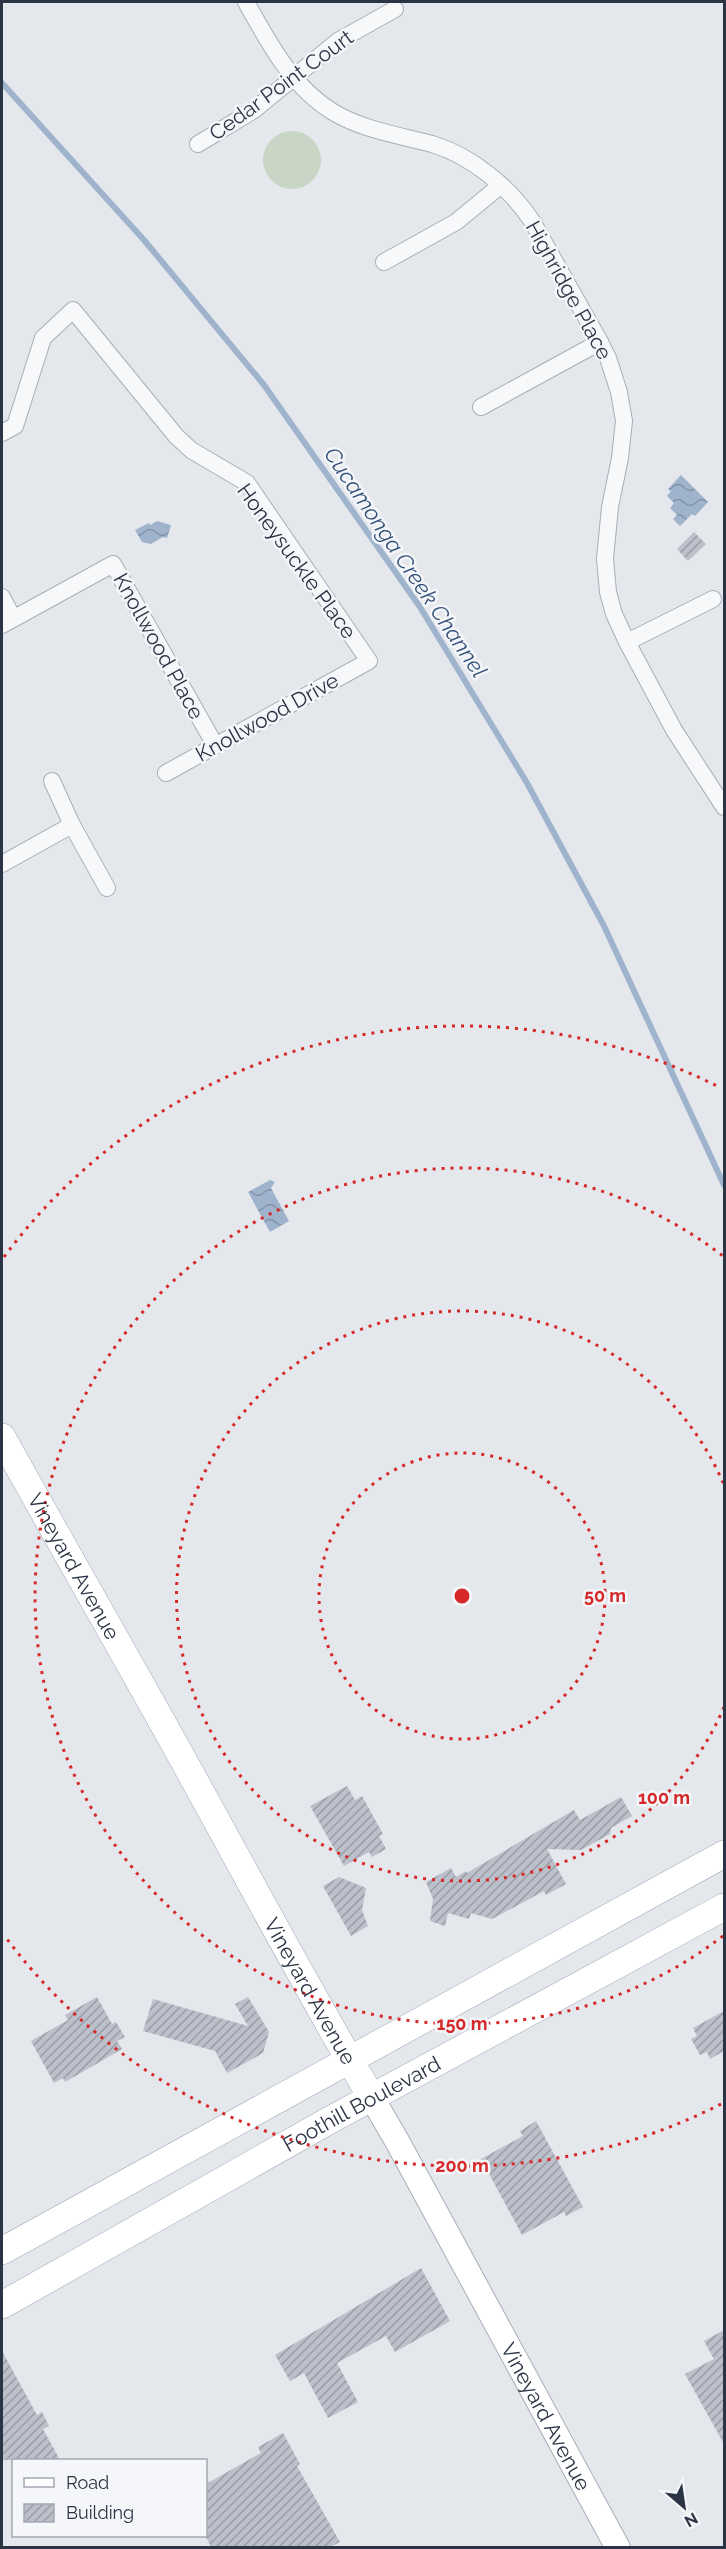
<svg xmlns="http://www.w3.org/2000/svg" width="726" height="2549" viewBox="0 0 726 2549" font-family="Raleway,sans-serif">
<style>
.green{fill:#c9d6c5}
.water{fill:url(#water-waves)}
.lines{fill:none;stroke-linecap:round;stroke-linejoin:round}
.stream{stroke:#9fb4cc;stroke-width:6}
.building{fill:url(#building-hatch)}
.street-casing{stroke:#a9aeb7;stroke-width:18}
.secondary-casing{stroke:#a9aeb7;stroke-width:26}
.primary-casing{stroke:#a3abb8;stroke-width:28}
.street{stroke:#f7f8fa;stroke-width:16}
.secondary{stroke:#fff;stroke-width:24}
.primary{stroke:#fff;stroke-width:27}
.ring{fill:none;stroke:#d62828;stroke-width:3;stroke-dasharray:3 6}
.labels{text-anchor:middle;dominant-baseline:central;stroke-width:5;stroke-linejoin:round;paint-order:stroke}
.street-label{font-size:21px;fill:#2b3445;stroke:#f4f6f9}
.water-label{font-size:22px;font-style:italic;fill:#34527a;stroke:#f4f6f9}
.centre{fill:#d62828;stroke:#f4f6f9;stroke-width:3}
.ring-label{font-size:18px;text-anchor:middle;font-weight:bold;fill:#d62828;stroke:#f4f6f9;stroke-width:5;stroke-linejoin:round;paint-order:stroke}
</style>
<defs>
<pattern id="water-waves" width="16" height="10" patternUnits="userSpaceOnUse" patternTransform="scale(1.5)"><rect width="16" height="10" fill="#9fb4cc"/><path d="M0 5q4-4 8 0t8 0" fill="none" stroke="#8293a7"/></pattern>
<pattern id="building-hatch" width="6" height="6" patternUnits="userSpaceOnUse" patternTransform="scale(1.5)"><rect width="6" height="6" fill="#bbc0ca"/><path d="M-1 1l2-2M0 6l6-6M5 7l2-2" fill="none" stroke="#989da6"/></pattern>
</defs>
<rect width="100%" height="100%" fill="#e4e7ec"/>
<!-- green -->
<circle class="green" cx="292" cy="160" r="29"/>
<!-- water -->
<g class="water">
<path d="M 681,475 L 708,502 L 695,516 L 692,514 L 680,526 L 673,519 L 677,515 L 670,508 L 674,503 L 667,496 L 671,491 L 668,489 Z"/>
<path d="M 157,521 L 171,525 L 167,538 L 163,537 L 151,544 L 142,542 L 135,530 L 149,523 L 150,525 Z"/>
<path d="M 270,1180 L 275,1182 L 271,1188 L 289,1221 L 270,1232 L 248,1192 Z"/>
</g>
<g class="lines">
<!-- stream -->
<path class="stream" d="M 2,83 L 144,240 L 264,385 L 420,607 L 527,783 L 604,926 L 724,1185"/>
</g>
<!-- building -->
<g class="building">
<path d="M 694,532 L 706,544 L 688,561 L 677,549 Z"/>
<path d="M 347,1786 L 355,1800 L 362,1796 L 383,1834 L 379,1836 L 386,1849 L 372,1857 L 369,1852 L 344,1866 L 310,1806 Z"/>
<path d="M 621,1797 L 632,1816 L 611,1828 L 610,1834 L 581,1850 L 547,1849 L 566,1884 L 546,1895 L 544,1891 L 492,1919 L 471,1913 L 469,1919 L 448,1913 L 445,1926 L 430,1921 L 433,1899 L 426,1882 L 451,1868 L 456,1877 L 466,1871 L 467,1873 L 574,1810 L 580,1820 Z"/>
<path d="M 339,1877 L 366,1888 L 362,1910 L 368,1926 L 351,1936 L 323,1886 Z"/>
<path d="M 97,1997 L 112,2024 L 116,2022 L 125,2037 L 117,2041 L 122,2049 L 65,2082 L 63,2078 L 54,2083 L 31,2041 L 68,2020 L 65,2015 Z"/>
<path d="M 248,1997 L 269,2032 L 263,2053 L 227,2073 L 215,2051 L 143,2031 L 153,1999 L 248,2026 L 235,2004 Z"/>
<path d="M 724,2011 L 724,2051 L 710,2059 L 707,2052 L 700,2055 L 691,2039 L 697,2036 L 693,2028 Z"/>
<path d="M 536,2121 L 583,2207 L 566,2216 L 564,2212 L 522,2235 L 481,2159 L 523,2136 L 520,2131 Z"/>
<path d="M 421,2268 L 450,2321 L 395,2352 L 386,2336 L 337,2363 L 358,2402 L 328,2418 L 304,2373 L 290,2381 L 275,2355 Z"/>
<path d="M 724,2330 L 724,2444 L 685,2374 L 714,2359 L 704,2341 Z"/>
<path d="M 2,2351 L 37,2415 L 42,2412 L 49,2426 L 43,2429 L 60,2460 L 2,2460 Z"/>
<path d="M 283,2433 L 300,2464 L 297,2466 L 340,2542 L 330,2547 L 211,2547 L 206,2537 L 206,2484 L 261,2453 L 258,2447 Z"/>
</g>
<g class="lines">
<defs>
<g id="street">
<path d="M 246,2 C 269,43 291,86 333,112 C 363,130 398,135 432,144 C 472,156 509,187 532,221 L 600,342 L 608,358 L 619,392 L 624,421 L 620,458 L 610,507 L 605,559 L 608,592 L 614,614 L 627,642 L 674,730 L 724,807"/>
<path d="M 198,144 L 254,110 L 338,41 L 395,9"/>
<path d="M 384,262 L 456,222 L 501,185"/>
<path d="M 481,407 L 600,342"/>
<path d="M 2,433 L 15,426 L 43,338 L 73,310 L 176,436 L 191,450 L 247,483 L 369,661 L 166,773"/>
<path d="M 2,597 L 13,618"/>
<path d="M 2,625 L 113,564 L 215,745"/>
<path d="M 627,642 L 713,599"/>
<path d="M 52,781 L 72,825 L 107,888"/>
<path d="M 2,864 L 72,825"/>
</g>
<g id="secondary">
<path id="s1" d="M 372,2098 L 397,2141 L 618,2548"/>
</g>
<g id="primary">
<path id="s2" d="M 2,1437 C 66,1553 133,1668 197,1785 C 255,1890 311,1996 372,2098"/>
<path d="M 2,2251 L 724,1854"/>
<path id="s3" d="M 2,2305 L 330,2120 L 724,1907"/>
</g>
</defs>
<!-- street casing -->
<use href="#street" class="street-casing"/>
<!-- secondary casing -->
<use href="#secondary" class="secondary-casing"/>
<!-- primary casing -->
<use href="#primary" class="primary-casing"/>
<!-- street -->
<use href="#street" class="street"/>
<!-- secondary -->
<use href="#secondary" class="secondary"/>
<!-- primary -->
<use href="#primary" class="primary"/>
</g>
<!-- distance rings -->
<g class="ring">
<circle cx="462" cy="1596" r="143"/>
<path d="M724 1707A285 285 0 1 1 724 1485"/>
<path d="M723 1936A428 428 0 1 1 723 1256"/>
<path d="M721 2104A570 570 0 0 1 4 1935M4 1257A570 570 0 0 1 721 1088"/>
</g>
<g class="labels">
<!-- street labels -->
<g class="street-label">
<text transform="translate(281 85) rotate(-36)">Cedar Point Court</text>
<text transform="translate(569 290) rotate(61)">Highridge Place</text>
<text transform="translate(297 561) rotate(54)">Honeysuckle Place</text>
<text transform="translate(159 646) rotate(61)">Knollwood Place</text>
<text transform="translate(267 717) rotate(-29)">Knollwood Drive</text>
<text stroke="none"><textPath href="#s2" startOffset="148">Vineyard Avenue</textPath></text>
<text stroke="none"><textPath href="#s2" startOffset="634">Vineyard Avenue</textPath></text>
<text stroke="none"><textPath href="#s3" startOffset="412">Foothill Boulevard</textPath></text>
<text stroke="none"><textPath href="#s1" startOffset="363">Vineyard Avenue</textPath></text>
</g>
<!-- water labels -->
<g class="water-label">
<text transform="translate(406 562) rotate(56)">Cucamonga Creek Channel</text>
</g>
</g>
<circle cx="462" cy="1596" r="9" class="centre"/>
<g class="ring-label">
<text x="605" y="1602">50 m</text>
<text x="664" y="1804">100 m</text>
<text x="462" y="2030">150 m</text>
<text x="462" y="2172">200 m</text>
</g>
<!-- border -->
<rect width="726" height="2549" fill="none" stroke="#2b3445" stroke-width="6"/>
<!-- legend -->
<rect x="12" y="2459" width="195" height="78" fill="#f4f6f9" stroke="#a4a8b1" stroke-width="1.5"/>
<rect x="24" y="2478" width="30" height="9" fill="#ffffff" stroke="#a4a8b1" stroke-width="1.5"/>
<text x="66" y="2489" font-size="18" fill="#2b3445">Road</text>
<rect x="24" y="2504" width="30" height="18" fill="url(#building-hatch)" stroke="#a4a8b1" stroke-width="1.5"/>
<text x="66" y="2519" font-size="18" fill="#2b3445">Building</text>
<!-- north arrow -->
<g transform="translate(684 2507) rotate(151)" stroke="#f4f6f9" stroke-width="4.5" paint-order="stroke">
<path d="M0-4.5L10 22L0 15L-10 22Z" fill="#2b3445"/>
<text y="-9" font-size="16" font-weight="bold" text-anchor="middle" fill="#2b3445">N</text>
</g>
</svg>
